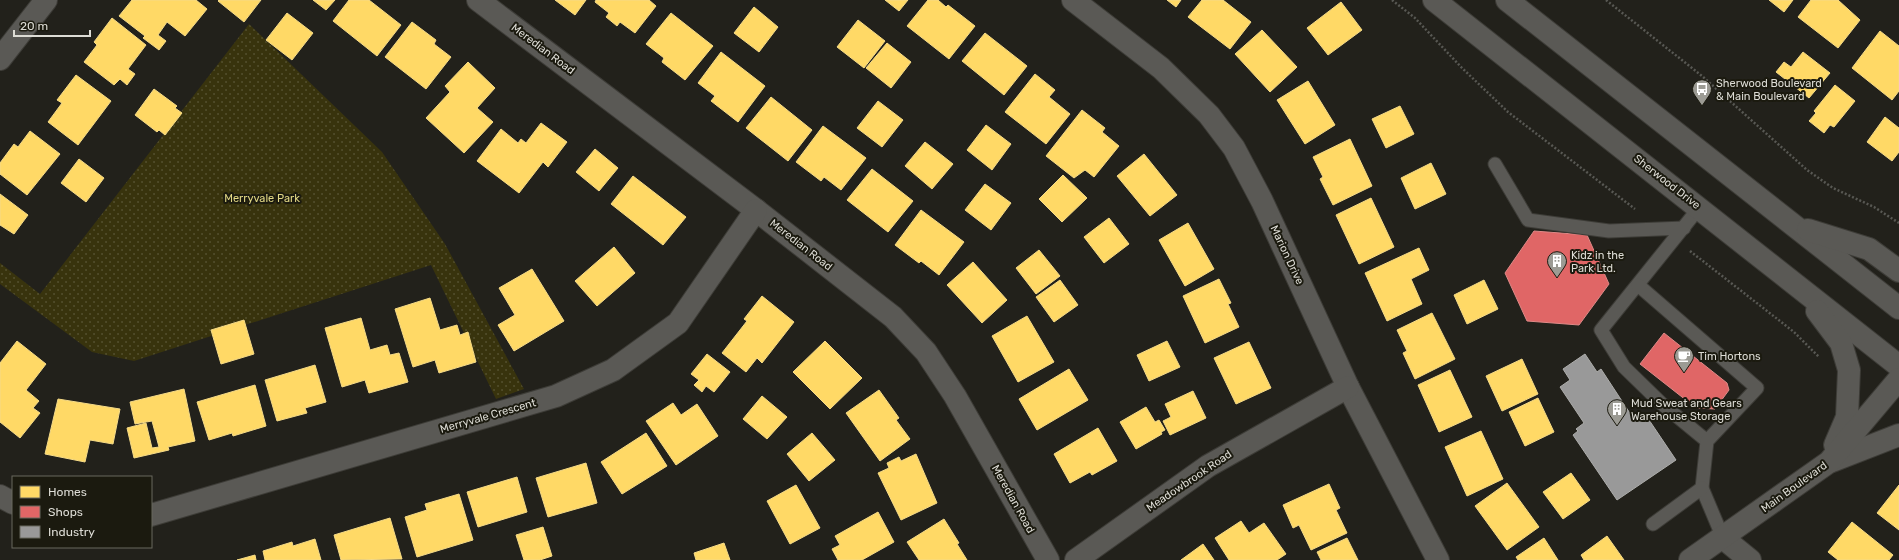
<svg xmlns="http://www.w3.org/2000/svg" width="1899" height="560" viewBox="0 0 1899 560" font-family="Rubik,sans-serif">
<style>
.park{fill:url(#park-dots)}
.homes{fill:#ffd966;stroke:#f5da87}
.shops{fill:#e06666;stroke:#df8987}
.industry{fill:#999;stroke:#adadab}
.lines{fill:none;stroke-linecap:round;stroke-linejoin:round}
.lane-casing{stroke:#3d3c37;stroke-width:15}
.street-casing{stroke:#3d3c37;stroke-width:24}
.secondary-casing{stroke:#3d3c37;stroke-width:24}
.path{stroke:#585853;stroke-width:2.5;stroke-dasharray:2 2;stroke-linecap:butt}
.lane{stroke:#5a5955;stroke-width:13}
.street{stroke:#5a5955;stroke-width:22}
.secondary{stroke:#5a5955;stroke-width:22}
.labels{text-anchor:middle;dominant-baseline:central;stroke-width:4;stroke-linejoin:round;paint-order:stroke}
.street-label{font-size:11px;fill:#dddcd5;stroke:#1b1a0f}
.poi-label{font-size:11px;fill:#dddcd5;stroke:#1b1a0f;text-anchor:start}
.park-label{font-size:11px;fill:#e1d784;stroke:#1b1a0f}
</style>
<defs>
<pattern id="park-dots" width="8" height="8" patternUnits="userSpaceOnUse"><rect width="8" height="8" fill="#38330d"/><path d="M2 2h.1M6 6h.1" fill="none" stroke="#54502f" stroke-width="1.8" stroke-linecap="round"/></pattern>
</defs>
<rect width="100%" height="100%" fill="#22211b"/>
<!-- park -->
<path class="park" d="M 249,24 L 382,152 L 445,244 L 524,389 L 496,399 L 431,265 L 134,361 L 92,352 L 0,284 L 0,263 L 40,294 Z"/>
<!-- homes -->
<g class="homes">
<path d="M 132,0 L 196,0 L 207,9 L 185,36 L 167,22 L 158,35 L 166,41 L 159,50 L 143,38 L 145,36 L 119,16 Z"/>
<path d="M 219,0 L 261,0 L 244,22 L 218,1 Z"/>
<path d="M 313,0 L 335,0 L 326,10 Z"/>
<path d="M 349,0 L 369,0 L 401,25 L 377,56 L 333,21 Z"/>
<path d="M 555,0 L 586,0 L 575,15 Z"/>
<path d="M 596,0 L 649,0 L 656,6 L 635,33 L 620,22 L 617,26 L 606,17 L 609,13 L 595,2 Z"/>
<path d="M 885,0 L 908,0 L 899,11 Z"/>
<path d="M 928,0 L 938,0 L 946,7 L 948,5 L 975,26 L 949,59 L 907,26 Z"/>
<path d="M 1167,0 L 1181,0 L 1176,7 Z"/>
<path d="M 1202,0 L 1223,0 L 1251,22 L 1230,49 L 1188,17 Z"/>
<path d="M 1769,0 L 1793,0 L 1784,12 Z"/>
<path d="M 1811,0 L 1838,0 L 1860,20 L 1838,48 L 1798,17 Z"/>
<path d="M 1341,2 L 1362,30 L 1328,55 L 1307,28 Z"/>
<path d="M 754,7 L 778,27 L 759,52 L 734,33 Z"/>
<path d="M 287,13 L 313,33 L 292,60 L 266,40 Z"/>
<path d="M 671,13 L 713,46 L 685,80 L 662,62 L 664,58 L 646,44 Z"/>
<path d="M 112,18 L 146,45 L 128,69 L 135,74 L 127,85 L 120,79 L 114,85 L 84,62 L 97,45 L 94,42 Z"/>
<path d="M 858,20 L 885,41 L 864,68 L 837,47 Z"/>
<path d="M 412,22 L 436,40 L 434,44 L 451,57 L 426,89 L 385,57 Z"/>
<path d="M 1262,30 L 1297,67 L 1270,92 L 1235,54 Z"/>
<path d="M 1880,31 L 1899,46 L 1899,91 L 1892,100 L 1852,68 Z"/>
<path d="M 985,33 L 1027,66 L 1004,95 L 962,61 Z"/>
<path d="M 887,43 L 911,62 L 891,88 L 866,68 Z"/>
<path d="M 721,52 L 765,86 L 738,122 L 711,101 L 715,96 L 698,83 Z"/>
<path d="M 1803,52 L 1830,73 L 1809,98 L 1776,72 L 1784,62 L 1791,67 Z"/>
<path d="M 468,62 L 495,88 L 477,108 L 493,122 L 464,153 L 426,118 L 450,92 L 445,86 Z"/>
<path d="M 1035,74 L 1055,90 L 1049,97 L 1070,114 L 1046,144 L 1005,112 Z"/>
<path d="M 76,75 L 111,101 L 78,145 L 48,122 L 62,103 L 57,100 Z"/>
<path d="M 1308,81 L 1335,125 L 1305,144 L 1277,100 Z"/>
<path d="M 1835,85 L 1855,101 L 1834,127 L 1830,125 L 1824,133 L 1809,121 L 1816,113 L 1814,111 Z"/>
<path d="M 154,89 L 177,106 L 175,108 L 182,113 L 165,135 L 159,130 L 157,132 L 135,115 Z"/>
<path d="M 771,97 L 812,130 L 788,161 L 746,128 Z"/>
<path d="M 878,101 L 903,120 L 882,147 L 857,128 Z"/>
<path d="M 1400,106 L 1414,134 L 1386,148 L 1372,119 Z"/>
<path d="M 1082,110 L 1105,128 L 1102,132 L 1119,146 L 1094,177 L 1085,170 L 1074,178 L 1046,156 Z"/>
<path d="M 1885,117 L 1899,128 L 1899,152 L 1892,161 L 1867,142 Z"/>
<path d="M 541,123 L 567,142 L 548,167 L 543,162 L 519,193 L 477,161 L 501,129 L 518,143 L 521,139 L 526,143 Z"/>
<path d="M 986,125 L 1011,144 L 992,170 L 967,150 Z"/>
<path d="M 823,126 L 866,158 L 841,190 L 824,177 L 821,181 L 796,162 Z"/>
<path d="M 30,131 L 60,154 L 27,195 L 0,174 L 0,163 L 14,144 L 18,147 Z"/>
<path d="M 1350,139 L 1372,186 L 1333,205 L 1320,179 L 1323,177 L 1313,157 Z"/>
<path d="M 925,142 L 953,164 L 932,189 L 905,166 Z"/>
<path d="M 595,149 L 618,168 L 599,191 L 576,172 Z"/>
<path d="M 1144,154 L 1177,195 L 1150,216 L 1117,176 Z"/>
<path d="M 79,159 L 104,178 L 86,202 L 61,183 Z"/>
<path d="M 1431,163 L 1446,194 L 1415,209 L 1401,178 Z"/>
<path d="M 872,169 L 913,201 L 888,232 L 847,200 Z"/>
<path d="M 1063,175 L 1087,198 L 1062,222 L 1039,199 Z"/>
<path d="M 633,176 L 686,217 L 663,245 L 611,204 Z"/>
<path d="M 985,184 L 1011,203 L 991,230 L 965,210 Z"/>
<path d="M 0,194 L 28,215 L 14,234 L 0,225 Z"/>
<path d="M 1371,198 L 1394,247 L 1359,264 L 1336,215 Z"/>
<path d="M 921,210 L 964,242 L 939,275 L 921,261 L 919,263 L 895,245 Z"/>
<path d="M 1109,218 L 1129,244 L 1104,263 L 1084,237 Z"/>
<path d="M 1188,223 L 1214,269 L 1185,286 L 1159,240 Z"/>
<path d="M 614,247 L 635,273 L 597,306 L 575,281 Z"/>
<path d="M 1419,248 L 1429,270 L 1411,279 L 1422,304 L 1387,321 L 1365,273 Z"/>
<path d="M 1039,250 L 1060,276 L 1036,294 L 1016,268 Z"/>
<path d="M 973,262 L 1007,300 L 982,323 L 947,285 Z"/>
<path d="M 532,269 L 564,321 L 514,351 L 498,325 L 515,315 L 499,288 Z"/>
<path d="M 1219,279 L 1231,303 L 1228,304 L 1239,327 L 1205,343 L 1183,296 Z"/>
<path d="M 1060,280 L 1078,305 L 1054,322 L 1036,297 Z"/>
<path d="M 1484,280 L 1498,309 L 1467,324 L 1454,295 Z"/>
<path d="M 762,296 L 794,322 L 762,363 L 757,358 L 746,372 L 722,353 L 747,321 L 744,319 Z"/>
<path d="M 430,298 L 440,330 L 457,325 L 460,335 L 468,332 L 476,362 L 439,373 L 435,360 L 413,367 L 395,309 Z"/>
<path d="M 1432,313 L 1455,359 L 1415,379 L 1403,353 L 1407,351 L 1397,330 Z"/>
<path d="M 1027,316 L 1054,362 L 1018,382 L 992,336 Z"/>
<path d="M 361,318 L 370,350 L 387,345 L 390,355 L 399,353 L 408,382 L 369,393 L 365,380 L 342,387 L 325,328 Z"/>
<path d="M 244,320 L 254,354 L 221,364 L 211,330 Z"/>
<path d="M 17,341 L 46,364 L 26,390 L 39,401 L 33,408 L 40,413 L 20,438 L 0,422 L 0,363 Z"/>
<path d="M 825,341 L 862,378 L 830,409 L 793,372 Z"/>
<path d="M 1167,341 L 1180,367 L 1149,381 L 1137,355 Z"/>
<path d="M 1249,342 L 1271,388 L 1236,404 L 1214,358 Z"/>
<path d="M 707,354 L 730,372 L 714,392 L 706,386 L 702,392 L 694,385 L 699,380 L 691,374 Z"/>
<path d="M 1522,359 L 1538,394 L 1502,411 L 1486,376 Z"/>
<path d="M 315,365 L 326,402 L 305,408 L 307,413 L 277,421 L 265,380 Z"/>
<path d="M 1069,369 L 1088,400 L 1037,430 L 1019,399 Z"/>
<path d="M 1450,370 L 1472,417 L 1439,432 L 1418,385 Z"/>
<path d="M 255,385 L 266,426 L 233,436 L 232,433 L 209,440 L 197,402 Z"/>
<path d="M 184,389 L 195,441 L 168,447 L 169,450 L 134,458 L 127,428 L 146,423 L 152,448 L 159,447 L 152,421 L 135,424 L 130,402 Z"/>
<path d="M 879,390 L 899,418 L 896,420 L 910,439 L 880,461 L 846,413 Z"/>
<path d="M 1193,391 L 1206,418 L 1170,435 L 1163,421 L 1171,417 L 1165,404 Z"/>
<path d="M 762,396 L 787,417 L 767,439 L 743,419 Z"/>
<path d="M 1538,398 L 1554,432 L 1525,446 L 1509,412 Z"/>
<path d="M 58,399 L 120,409 L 113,444 L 90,440 L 85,462 L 45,454 Z"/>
<path d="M 673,403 L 681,415 L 697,404 L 718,436 L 676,465 L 646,421 Z"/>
<path d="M 1146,407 L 1155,422 L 1159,420 L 1165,430 L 1161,432 L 1162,434 L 1136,449 L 1120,422 Z"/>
<path d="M 1098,428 L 1117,461 L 1092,475 L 1090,472 L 1070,483 L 1054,454 Z"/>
<path d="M 1481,431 L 1503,479 L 1467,496 L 1445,447 Z"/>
<path d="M 646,433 L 667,466 L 622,494 L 601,462 Z"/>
<path d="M 812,433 L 835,460 L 809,481 L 787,454 Z"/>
<path d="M 916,454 L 937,503 L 901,520 L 878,473 L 889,468 L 887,463 L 899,457 L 901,461 Z"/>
<path d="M 586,463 L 597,503 L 548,517 L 536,478 Z"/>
<path d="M 1571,473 L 1590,500 L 1563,519 L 1543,492 Z"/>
<path d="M 517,477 L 527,512 L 478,527 L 467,492 Z"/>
<path d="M 1507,483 L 1539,527 L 1507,550 L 1475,506 Z"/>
<path d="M 1329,484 L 1340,508 L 1336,510 L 1347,533 L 1311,550 L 1299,525 L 1293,528 L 1283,505 Z"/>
<path d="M 796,485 L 820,528 L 790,544 L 767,501 Z"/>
<path d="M 1899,485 L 1899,530 L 1877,513 Z"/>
<path d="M 459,494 L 473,540 L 417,557 L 405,517 L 427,510 L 425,504 Z"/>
<path d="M 878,512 L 894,542 L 862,560 L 838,560 L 832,549 L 840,545 L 835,536 Z"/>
<path d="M 390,518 L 402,559 L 341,560 L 334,535 Z"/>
<path d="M 944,519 L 959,543 L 957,544 L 967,560 L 919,560 L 907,542 Z"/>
<path d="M 1241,521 L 1249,533 L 1264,523 L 1286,554 L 1277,560 L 1229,560 L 1215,538 Z"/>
<path d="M 1852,522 L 1893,555 L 1889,560 L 1838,560 L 1828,552 Z"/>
<path d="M 543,527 L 552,556 L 540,560 L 524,560 L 516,535 Z"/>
<path d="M 1607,536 L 1624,560 L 1584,560 L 1581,555 Z"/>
<path d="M 1347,538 L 1358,560 L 1321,560 L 1317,552 Z"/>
<path d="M 1544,538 L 1558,560 L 1518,560 L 1516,557 Z"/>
<path d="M 315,539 L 321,560 L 265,560 L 263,551 L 292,542 L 293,546 Z"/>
<path d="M 724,543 L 730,560 L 696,560 L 694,553 Z"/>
<path d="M 1203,544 L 1214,560 L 1181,560 Z"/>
<path d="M 255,555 L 256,560 L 237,560 Z"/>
</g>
<!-- shops -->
<g class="shops">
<path d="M 1534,231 L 1587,235 L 1609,284 L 1579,325 L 1527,321 L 1505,273 Z"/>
<path d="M 1664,333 L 1727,383 L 1729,390 L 1715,409 L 1696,408 L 1640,364 Z"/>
</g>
<!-- industry -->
<path class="industry" d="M 1585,354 L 1597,372 L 1601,369 L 1635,421 L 1645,414 L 1676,460 L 1617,500 L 1573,435 L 1578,431 L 1576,429 L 1584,423 L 1560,387 L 1570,380 L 1563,369 Z"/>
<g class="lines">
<defs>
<g id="lane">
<path d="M 1495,164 L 1528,220 L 1609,231 L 1684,228"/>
<path d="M 1699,208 L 1601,330 L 1624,367 L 1662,404 L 1707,441"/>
<path d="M 1638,285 L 1757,388 L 1707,441 L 1702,488 L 1723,538"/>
<path d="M 1653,524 L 1702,488"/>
</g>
<g id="street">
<path d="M 478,0 L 756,210 L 893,317 L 926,352 L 955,396 L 1048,560"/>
<path d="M 1073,0 L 1161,68 L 1209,115 L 1234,148 L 1262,201 L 1348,387 L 1438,560"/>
<path d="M 0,59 L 46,0"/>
<path d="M 0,496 L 13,503"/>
<path d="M 151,515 L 556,396 L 613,370 L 678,323 L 756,210"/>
<path d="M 1723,538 L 1750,560"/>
<path d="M 1076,560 L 1208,466 L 1348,387"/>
</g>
<g id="secondary">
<path d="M 1434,0 L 1899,366"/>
<path d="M 1507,0 L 1899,308"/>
<path d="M 1808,230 L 1869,249 L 1899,271"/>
<path d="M 1817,311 L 1841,343 L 1849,370 L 1847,417 L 1835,445"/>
<path d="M 1832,461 L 1899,435"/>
<path d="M 1690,560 L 1829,462 L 1899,379"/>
</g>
</defs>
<!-- lane casing -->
<use href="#lane" class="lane-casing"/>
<!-- street casing -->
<use href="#street" class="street-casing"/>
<!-- secondary casing -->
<use href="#secondary" class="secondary-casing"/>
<!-- path -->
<g class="path">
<path d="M 1392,0 L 1415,18 L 1462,68 L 1508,112 L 1635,209"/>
<path d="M 1606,0 L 1702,76 L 1807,170 L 1833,188 L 1874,207 L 1899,223"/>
<path d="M 1690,251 L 1794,332 L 1819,357"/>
</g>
<!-- lane -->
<use href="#lane" class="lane"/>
<!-- street -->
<use href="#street" class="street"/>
<!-- secondary -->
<use href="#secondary" class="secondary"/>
</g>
<!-- icons -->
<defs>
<symbol id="bus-pin" viewBox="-11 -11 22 30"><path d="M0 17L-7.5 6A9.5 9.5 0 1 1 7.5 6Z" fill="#9c9b94" stroke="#1b1a0f"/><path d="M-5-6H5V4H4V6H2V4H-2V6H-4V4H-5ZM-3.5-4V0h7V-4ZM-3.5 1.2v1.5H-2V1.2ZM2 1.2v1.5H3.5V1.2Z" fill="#fff"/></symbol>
<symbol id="building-pin" viewBox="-11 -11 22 30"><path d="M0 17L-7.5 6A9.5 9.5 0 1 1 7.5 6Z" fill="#9c9b94" stroke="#1b1a0f"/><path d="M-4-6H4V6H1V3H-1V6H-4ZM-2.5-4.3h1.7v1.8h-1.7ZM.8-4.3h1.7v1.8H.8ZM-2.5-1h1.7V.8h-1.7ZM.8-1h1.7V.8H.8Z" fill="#fff"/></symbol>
<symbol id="cafe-pin" viewBox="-11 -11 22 30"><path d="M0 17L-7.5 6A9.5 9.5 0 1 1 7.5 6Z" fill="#9c9b94" stroke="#1b1a0f"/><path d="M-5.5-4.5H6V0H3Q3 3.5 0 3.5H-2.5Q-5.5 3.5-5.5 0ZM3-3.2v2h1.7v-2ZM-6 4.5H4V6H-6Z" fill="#fff"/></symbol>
</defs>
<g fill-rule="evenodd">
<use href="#bus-pin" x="1691" y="78" width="22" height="30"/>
<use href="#building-pin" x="1546" y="250" width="22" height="30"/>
<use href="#cafe-pin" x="1673" y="345" width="22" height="30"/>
<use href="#building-pin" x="1606" y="398" width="22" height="30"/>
</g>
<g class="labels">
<!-- street labels -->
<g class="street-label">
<text transform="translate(543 49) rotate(37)">Meredian Road</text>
<text transform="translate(1667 182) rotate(38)">Sherwood Drive</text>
<text transform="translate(801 245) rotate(38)">Meredian Road</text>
<text transform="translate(1287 255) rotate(65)">Marion Drive</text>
<text transform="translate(488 416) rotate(-16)">Merryvale Crescent</text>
<text transform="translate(1189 481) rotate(-34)">Meadowbrook Road</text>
<text transform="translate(1794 487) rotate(-36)">Main Boulevard</text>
<text transform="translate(1013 499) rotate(61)">Meredian Road</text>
</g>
<!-- poi labels -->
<g class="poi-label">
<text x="1716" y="83">Sherwood Boulevard<tspan x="1716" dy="13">&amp; Main Boulevard</tspan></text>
<text x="1571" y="255">Kidz in the<tspan x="1571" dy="13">Park Ltd.</tspan></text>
<text x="1698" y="356">Tim Hortons</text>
<text x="1631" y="403">Mud Sweat and Gears<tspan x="1631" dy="13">Warehouse Storage</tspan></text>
</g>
<!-- park labels -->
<g class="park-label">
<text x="262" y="198">Merryvale Park</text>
</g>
</g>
<!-- legend -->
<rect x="12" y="476" width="140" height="72" fill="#1b1a0f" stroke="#69685e"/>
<rect x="20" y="486" width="20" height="12" fill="#ffd966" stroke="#69685e"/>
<text x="48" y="496" font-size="12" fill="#dddcd5">Homes</text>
<rect x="20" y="506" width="20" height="12" fill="#e06666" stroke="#69685e"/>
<text x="48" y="516" font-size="12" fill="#dddcd5">Shops</text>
<rect x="20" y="526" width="20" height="12" fill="#999999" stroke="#69685e"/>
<text x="48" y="536" font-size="12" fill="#dddcd5">Industry</text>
<!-- scale -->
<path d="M14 30v6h76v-6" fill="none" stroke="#dddcd5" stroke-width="2"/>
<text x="20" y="30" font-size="12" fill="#dddcd5" stroke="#1b1a0f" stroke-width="3" paint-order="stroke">20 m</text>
</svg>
